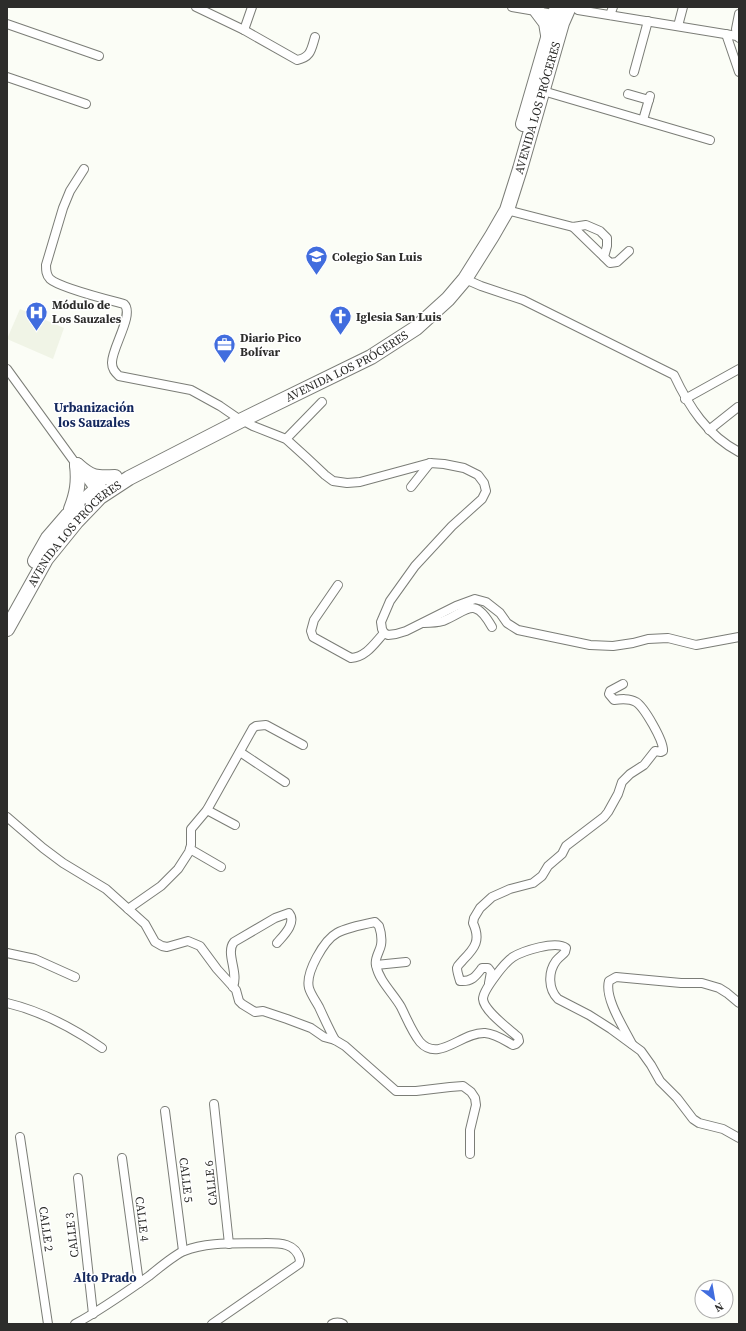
<svg xmlns="http://www.w3.org/2000/svg" width="746" height="1331" viewBox="0 0 746 1331" font-family="'Source Serif 4',serif">
<style>
.built{fill:#f0f4e6}
.lines{fill:none;stroke-linecap:round;stroke-linejoin:round}
.street-casing{stroke:#7b7d77;stroke-width:10}
.highway-casing{stroke:#7b7d77;stroke-width:16}
.street{stroke:#fff;stroke-width:8}
.highway{stroke:#fff;stroke-width:14}
.labels{text-anchor:middle;dominant-baseline:central;stroke-width:3;stroke-linejoin:round;paint-order:stroke}
.street-label{font-size:12px;fill:#2d2d2b;stroke:#fff}
.poi-label{font-size:12px;font-weight:bold;fill:#2d2d2b;stroke:#fff;text-anchor:start}
.neighbourhood-label{font-size:13px;font-weight:bold;fill:#14285e;stroke:#fff}
</style>
<rect width="100%" height="100%" fill="#fbfdf6"/>
<!-- built -->
<path class="built" d="M 20,309 L 64,328 L 53,359 L 7,339 Z"/>
<g class="lines">
<defs>
<g id="street">
<path d="M 196,7 L 244,30 L 297,60 C 311,57 311,50 315,37"/>
<path d="M 512,7 L 559,15"/>
<path d="M 575,7 L 578,10 L 737,36 L 739,38"/>
<path d="M 610,15 L 613,7"/>
<path d="M 7,24 L 99,56"/>
<path d="M 678,26 L 683,7"/>
<path d="M 244,30 L 252,7"/>
<path d="M 726,34 L 739,72"/>
<path d="M 737,36 L 736,29 L 739,14"/>
<path d="M 634,72 L 648,21"/>
<path d="M 7,77 L 86,104"/>
<path d="M 543,91 L 710,140"/>
<path d="M 628,94 L 649,100"/>
<path d="M 643,120 L 650,96"/>
<path d="M 84,169 L 70,191 L 63,208 L 46,265 C 46,270 46,275 50,279 C 60,288 109,300 124,304 C 135,314 111,349 112,363 C 112,369 115,372 119,376 L 191,390 L 220,406 L 236,417"/>
<path d="M 507,210 L 573,227 L 586,225 L 600,231 L 607,238 L 607,246 L 604,257 L 610,263 L 617,262 L 629,251"/>
<path d="M 573,227 L 604,257"/>
<path d="M 465,279 L 481,286 L 523,300 L 674,375 C 689,407 707,435 739,452"/>
<path d="M 7,369 L 97,493"/>
<path d="M 685,399 L 739,369"/>
<path d="M 242,420 L 253,426 L 286,439 L 307,458 L 325,475 L 333,481 L 347,483 L 360,482 L 430,463 L 444,464 L 464,468 L 478,475 L 484,483 L 486,491 L 482,499 L 452,526 L 415,566 L 390,601 L 381,622 L 382,629 L 384,633 L 388,635 L 396,634 L 406,631 L 456,606 L 475,599 L 486,602 L 500,613 L 507,623 L 518,630 L 590,645 L 613,646 L 633,643 L 648,639 L 668,638 L 696,645 L 739,637"/>
<path d="M 709,430 L 738,407"/>
<path d="M 286,439 L 322,402"/>
<path d="M 411,487 L 430,463"/>
<path d="M 338,585 L 314,620 L 311,631 L 313,637 L 351,658 C 366,657 374,644 384,633"/>
<path d="M 424,623 C 430,623 436,623 443,621 C 468,611 474,595 492,627"/>
<path d="M 240,752 L 285,782"/>
<path d="M 207,810 L 235,825"/>
<path d="M 7,817 L 43,848 L 63,863 L 106,889 L 145,924 L 155,942 L 162,946 L 167,947 L 188,941 L 200,946 L 217,969 L 236,990 L 239,1001 L 242,1004 L 255,1012 L 263,1011 L 287,1019 L 311,1028 L 324,1037 L 335,1040 L 345,1046 L 396,1091 L 416,1091 L 450,1087 L 463,1086 L 471,1092 L 475,1098 L 476,1105 L 470,1130 L 470,1154"/>
<path d="M 190,849 L 221,867"/>
<path d="M 128,909 L 161,886 L 178,869 L 189,852 L 191,845 L 191,829 L 207,810 L 253,728 L 256,726 L 266,725 L 303,745"/>
<path d="M 7,953 L 35,959 L 75,977"/>
<path d="M 376,965 L 406,962"/>
<path d="M 489,983 L 491,972 L 488,968 L 482,968 C 476,976 472,982 460,981 C 459,977 457,972 457,968 C 458,964 461,963 463,960 C 475,948 481,940 473,923 L 474,918 L 480,908 L 492,897 L 510,889 L 533,883 L 542,876 L 548,866 L 562,854 L 566,846 L 604,817 L 608,812 L 618,794 L 622,782 L 630,774 L 644,765 L 655,751 L 661,752 L 663,751 C 664,741 644,707 636,702 C 629,698 621,699 614,700 L 609,694 L 610,691 L 623,684"/>
<path d="M 233,987 C 239,972 225,953 234,942 L 275,918 L 289,913 C 297,923 283,936 277,943"/>
<path d="M 7,1003 C 41,1011 73,1028 102,1048"/>
<path d="M 335,1040 C 329,1029 324,1018 319,1007 C 316,1001 311,995 309,988 C 305,973 324,940 337,933 C 346,928 365,924 375,922 L 379,926 C 381,932 382,939 381,945 C 380,951 374,959 376,965 C 379,981 393,993 401,1007 C 407,1019 412,1032 420,1042 C 439,1063 461,1032 485,1033 C 496,1034 504,1040 513,1045 L 516,1044 L 519,1041 L 518,1037 C 509,1029 484,1011 483,999 C 483,990 505,962 513,957 C 523,951 556,940 566,948 L 565,952 C 563,955 559,957 556,961 C 548,972 548,989 558,999 L 589,1015 L 611,1029 L 641,1051 L 651,1065 L 660,1081 L 677,1098 L 693,1119 L 699,1123 L 723,1129 L 739,1138"/>
<path d="M 632,1044 C 624,1028 604,998 609,981 L 616,977 L 681,983 L 702,983 L 719,988 L 727,993 L 739,1003"/>
<path d="M 214,1104 L 229,1244"/>
<path d="M 165,1111 L 183,1251"/>
<path d="M 20,1137 L 48,1324"/>
<path d="M 122,1158 L 139,1283"/>
<path d="M 78,1178 L 93,1314"/>
<path d="M 75,1324 C 101,1310 125,1293 149,1276 C 158,1269 174,1255 184,1251 C 209,1241 239,1244 266,1243 C 280,1243 296,1243 300,1260 L 299,1264 L 212,1324"/>
<path d="M 332,1324 C 335,1322 340,1322 343,1324"/>
</g>
<g id="highway">
<path d="M 537,11 L 546,23 L 548,35"/>
<path d="M 523,124 L 557,7"/>
<path d="M 77,465 C 92,478 95,478 115,477"/>
<path d="M 71,509 C 77,494 79,482 77,465"/>
<path d="M 35,561 L 48,538 L 67,516 L 99,487"/>
<path id="s1" d="M 7,629 L 46,559 L 76,522 L 100,497 L 129,478 L 242,420 L 371,357 L 416,328 L 448,299 L 465,279 L 492,236 L 507,210 L 520,169 L 562,23 L 569,7"/>
</g>
</defs>
<!-- street casing -->
<use href="#street" class="street-casing"/>
<!-- highway casing -->
<use href="#highway" class="highway-casing"/>
<!-- street -->
<use href="#street" class="street"/>
<!-- highway -->
<use href="#highway" class="highway"/>
</g>
<!-- icons -->
<defs>
<symbol id="school-pin" viewBox="-11 -11 22 30"><path d="M0 17L-7.5 6A9.5 9.5 0 1 1 7.5 6Z" fill="#416dde" stroke="#fff"/><path d="M0-5L7-2L0 1L-7-2ZM-4 1L0 2.5L4 1V4Q0 6-4 4Z" fill="#fff"/></symbol>
<symbol id="hospital-pin" viewBox="-11 -11 22 30"><path d="M0 17L-7.5 6A9.5 9.5 0 1 1 7.5 6Z" fill="#416dde" stroke="#fff"/><path d="M-5-5h3v3.5h4V-5h3V5h-3V1.5h-4V5h-3Z" fill="#fff"/></symbol>
<symbol id="church-pin" viewBox="-11 -11 22 30"><path d="M0 17L-7.5 6A9.5 9.5 0 1 1 7.5 6Z" fill="#416dde" stroke="#fff"/><path d="M-1.2-6h2.4v3.5h3.3v2.4h-3.3V6h-2.4V-.1h-3.3v-2.4h3.3Z" fill="#fff"/></symbol>
<symbol id="office-pin" viewBox="-11 -11 22 30"><path d="M0 17L-7.5 6A9.5 9.5 0 1 1 7.5 6Z" fill="#416dde" stroke="#fff"/><path d="M-6-3h4V-5.5h4V-3h4V5H-6ZM-1-4.5V-3h2v-1.5ZM-6 0V1H6V0Z" fill="#fff"/></symbol>
</defs>
<g fill-rule="evenodd">
<use href="#school-pin" x="304" y="244" width="25" height="34"/>
<use href="#hospital-pin" x="24" y="300" width="25" height="34"/>
<use href="#church-pin" x="328" y="304" width="25" height="34"/>
<use href="#office-pin" x="212" y="332" width="25" height="34"/>
</g>
<g class="labels">
<!-- street labels -->
<g class="street-label">
<text stroke="none"><textPath href="#s1" startOffset="778">AVENIDA LOS PRÓCERES</textPath></text>
<text stroke="none"><textPath href="#s1" startOffset="442">AVENIDA LOS PRÓCERES</textPath></text>
<text stroke="none"><textPath href="#s1" startOffset="118">AVENIDA LOS PRÓCERES</textPath></text>
<text transform="translate(186 1180) rotate(83)">CALLE 5</text>
<text transform="translate(211 1183) rotate(-96)">CALLE 6</text>
<text transform="translate(142 1219) rotate(83)">CALLE 4</text>
<text transform="translate(46 1229) rotate(82)">CALLE 2</text>
<text transform="translate(72 1235) rotate(-97)">CALLE 3</text>
</g>
<!-- poi labels -->
<g class="poi-label">
<text x="332" y="257">Colegio San Luis</text>
<text x="52" y="305">Módulo de<tspan x="52" dy="14">Los Sauzales</tspan></text>
<text x="356" y="317">Iglesia San Luis</text>
<text x="240" y="338">Diario Pico<tspan x="240" dy="14">Bolívar</tspan></text>
</g>
<!-- neighbourhood labels -->
<g class="neighbourhood-label">
<text x="94" y="407">Urbanización<tspan x="94" dy="15">los Sauzales</tspan></text>
<text x="105" y="1277">Alto Prado</text>
</g>
</g>
<!-- border -->
<rect width="746" height="1331" fill="none" stroke="#2d2d2b" stroke-width="16"/>
<!-- north arrow -->
<g transform="translate(714 1299) rotate(149)"><circle r="19" fill="#ffffff" stroke="#ababaa"/>
<path d="M0-3L7 15L0 10L-7 15Z" fill="#416dde"/>
<text y="-6" font-size="11" font-weight="bold" text-anchor="middle" fill="#2d2d2b">N</text>
</g>
</svg>
